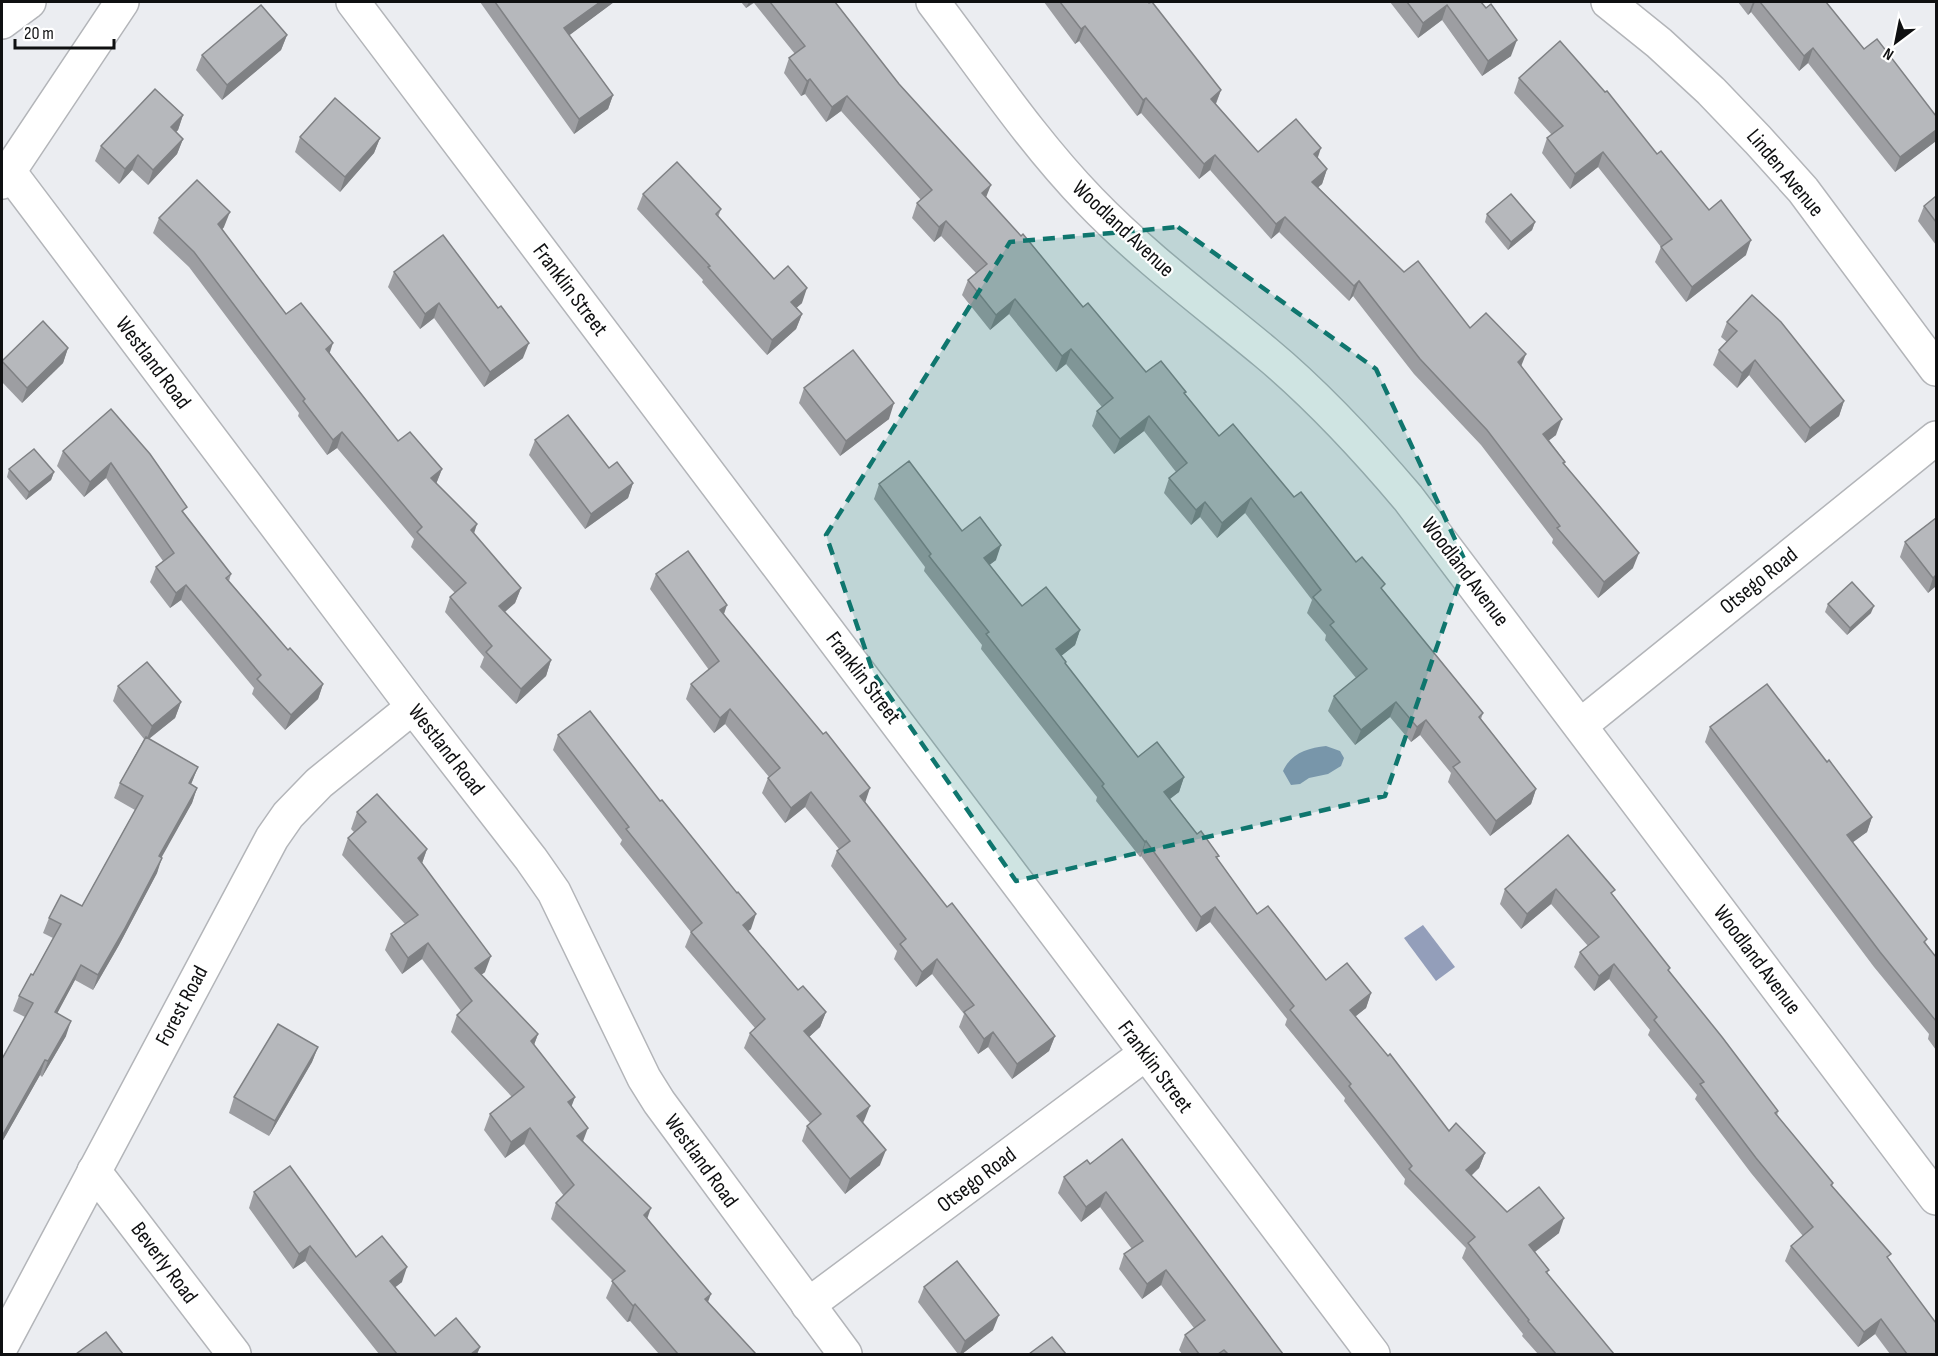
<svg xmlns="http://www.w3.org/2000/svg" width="1938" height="1356" viewBox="0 0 1938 1356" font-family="'Sofia Sans Condensed',sans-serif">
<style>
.water{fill:#939eba}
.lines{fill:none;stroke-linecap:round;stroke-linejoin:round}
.minor-casing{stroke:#b3b5b9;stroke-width:36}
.minor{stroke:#fff;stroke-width:33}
.wall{fill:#9d9ea2}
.shaded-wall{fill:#7f8184}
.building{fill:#b6b8bc;stroke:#7f8184;stroke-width:1.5}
.marked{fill:#0f766e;fill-opacity:0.2;stroke:#0f766e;stroke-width:4.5;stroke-dasharray:12 8;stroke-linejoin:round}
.labels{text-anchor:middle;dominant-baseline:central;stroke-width:4.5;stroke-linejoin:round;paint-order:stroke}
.street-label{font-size:22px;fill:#0f1011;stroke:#fff}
</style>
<rect width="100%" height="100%" fill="#ebedf1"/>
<!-- water -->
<g class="water">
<path d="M 1326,746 L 1340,751 L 1344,758 L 1341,766 L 1328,774 L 1309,778 L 1300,784 L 1291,785 L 1283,771 C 1291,753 1308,748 1326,746 Z"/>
<path d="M 1423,925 L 1455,967 L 1436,981 L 1404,938 Z"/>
</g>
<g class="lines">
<defs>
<g id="minor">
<path d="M 353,2 L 1373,1354"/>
<path d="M 933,2 C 984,69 1031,140 1090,201 C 1144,257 1206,303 1265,352 C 1318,396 1364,446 1408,498 L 1936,1198"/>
<path d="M 1608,2 L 1659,43 L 1711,91 L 1758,140 L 1803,190 L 1936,369"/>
<path d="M 2,22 L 29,2"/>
<path d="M 8,170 L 413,707 L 531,859 L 554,892 L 644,1078 L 659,1102 L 845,1354"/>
<path d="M 2,182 L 122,2"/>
<path d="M 1581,725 L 1936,438"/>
<path d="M 94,1171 L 234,1354"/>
<path d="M 808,1305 L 1145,1054"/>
<path d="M 2,1345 L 272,838 L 288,815 L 319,783 L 413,707"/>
</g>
</defs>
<!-- minor casing -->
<use href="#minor" class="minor-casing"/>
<!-- minor -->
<use href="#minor" class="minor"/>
</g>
<!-- wall -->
<g class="wall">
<path d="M 480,2 L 614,2 L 569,35 L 613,95 L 608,109 L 574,134 Z"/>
<path d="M 741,2 L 835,2 L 986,198 L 1083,307 L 1146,372 L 1185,394 L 1219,436 L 1294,497 L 1383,590 L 1483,713 L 1481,719 L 1536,789 L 1531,804 L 1490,836 L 1448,782 L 1451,773 L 1420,735 L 1411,742 L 1390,717 L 1355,745 L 1328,711 L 1334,696 L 1356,678 L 1325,640 L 1326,635 L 1307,613 L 1312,600 L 1245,513 L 1217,538 L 1200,517 L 1191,525 L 1164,493 L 1169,478 L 1176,472 L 1144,431 L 1114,454 L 1092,426 L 1097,411 L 1102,407 L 1066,364 L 1056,372 L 1009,314 L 990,330 L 962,295 L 968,280 L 976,273 L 941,236 L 934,242 L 912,218 L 917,203 L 921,200 L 841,111 L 826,122 L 805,94 L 801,96 L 784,73 L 789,58 L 795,54 L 754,3 L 746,8 Z"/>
<path d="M 1044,2 L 1148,2 L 1221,90 L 1216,104 L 1258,152 L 1318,158 L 1327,169 L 1322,184 L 1318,187 L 1404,272 L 1470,328 L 1521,367 L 1556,435 L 1549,440 L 1565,462 L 1564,464 L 1633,568 L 1598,598 L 1552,543 L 1553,539 L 1481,445 L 1414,374 L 1353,296 L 1349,301 L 1279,232 L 1271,239 L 1210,170 L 1199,179 L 1141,113 L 1137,116 L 1079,41 L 1075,44 Z"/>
<path d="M 1390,2 L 1481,2 L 1511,56 L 1482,76 L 1442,20 L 1418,38 Z"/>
<path d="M 1738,2 L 1826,2 L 1864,49 L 1936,116 L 1936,141 L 1895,172 L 1808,63 L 1799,71 L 1751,12 L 1748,15 Z"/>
<path d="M 287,35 L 281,50 L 222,100 L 196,70 L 202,55 Z"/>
<path d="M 1519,78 L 1657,154 L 1746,255 L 1686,302 L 1655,262 L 1661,247 L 1598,167 L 1570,189 L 1542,153 L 1547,138 L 1552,135 L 1514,93 Z"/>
<path d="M 183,115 L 178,130 L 176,132 L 183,139 L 177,154 L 148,185 L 132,170 L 119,184 L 95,161 L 101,146 Z"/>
<path d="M 300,137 L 380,138 L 374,153 L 340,192 L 295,152 Z"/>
<path d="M 643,194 L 721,209 L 718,217 L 774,279 L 802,303 L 796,308 L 802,314 L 796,329 L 767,355 L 702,282 L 703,280 L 637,209 Z"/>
<path d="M 1936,196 L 1936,245 L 1918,221 L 1924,206 Z"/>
<path d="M 1487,214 L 1535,222 L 1532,230 L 1508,250 L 1485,222 Z"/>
<path d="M 159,218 L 224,227 L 222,230 L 286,314 L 330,353 L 398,441 L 442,469 L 436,484 L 474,534 L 521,588 L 515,603 L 505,612 L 551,660 L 546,676 L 516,704 L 480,667 L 484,657 L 445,612 L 450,597 L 455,593 L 411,547 L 414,539 L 337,448 L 327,455 L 298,416 L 299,413 L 189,267 L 153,233 Z"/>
<path d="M 394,272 L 523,358 L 484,387 L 434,318 L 420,329 L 388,287 Z"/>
<path d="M 1727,322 L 1844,401 L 1839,416 L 1805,443 L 1749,375 L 1737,388 L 1713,365 L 1719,350 L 1727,342 L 1721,337 Z"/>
<path d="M 68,348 L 63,363 L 22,403 L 2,382 L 2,362 Z"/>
<path d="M 804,388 L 889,419 L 840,456 L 799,403 Z"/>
<path d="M 111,409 L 185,514 L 231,574 L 229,581 L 288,650 L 323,684 L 318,699 L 285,730 L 252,694 L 254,688 L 181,600 L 170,608 L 150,582 L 156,567 L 163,561 L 106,478 L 84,497 L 57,466 L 63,451 Z"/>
<path d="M 535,440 L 609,468 L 633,483 L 628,498 L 585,529 L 529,455 Z"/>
<path d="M 9,469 L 54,472 L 51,480 L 26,500 L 7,477 Z"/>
<path d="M 879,484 L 962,531 L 996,560 L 989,565 L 1022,606 L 1080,630 L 1075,645 L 1061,656 L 1066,662 L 1065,665 L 1138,757 L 1184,777 L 1179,792 L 1170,799 L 1217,859 L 1257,914 L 1326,980 L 1371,993 L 1366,1008 L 1355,1016 L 1449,1131 L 1485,1153 L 1479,1168 L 1471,1175 L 1507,1212 L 1559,1233 L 1535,1252 L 1549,1270 L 1547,1274 L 1614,1354 L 1538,1354 L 1522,1336 L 1523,1334 L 1462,1258 L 1466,1248 L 1404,1184 L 1405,1179 L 1344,1101 L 1345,1098 L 1285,1025 L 1287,1019 L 1210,922 L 1196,932 L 1141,856 L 1140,857 L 1096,801 L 1097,797 L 981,649 L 982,645 L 924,571 L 925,567 L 874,499 Z"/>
<path d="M 1936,518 L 1936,586 L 1928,593 L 1900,557 L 1905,542 Z"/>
<path d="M 656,574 L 724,614 L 865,803 L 947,907 L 1055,1036 L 1049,1051 L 1012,1079 L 988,1047 L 978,1054 L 959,1027 L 964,1014 L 932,974 L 916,987 L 894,959 L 897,951 L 831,866 L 837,851 L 839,849 L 805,807 L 785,823 L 762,793 L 768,778 L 769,777 L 725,724 L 714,733 L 686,699 L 691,684 L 709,670 L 650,589 Z"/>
<path d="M 1828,604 L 1871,613 L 1847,635 L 1825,612 Z"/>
<path d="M 118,686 L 181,702 L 175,718 L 149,739 L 198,767 L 191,784 L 197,788 L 192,803 L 161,857 L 157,873 L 119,945 L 93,990 L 75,980 L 57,1013 L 66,1036 L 42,1077 L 40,1075 L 2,1142 L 2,1059 L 25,1017 L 13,1011 L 19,996 L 33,975 L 53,938 L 43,933 L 49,918 L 82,906 L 135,810 L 114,798 L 120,783 L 144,739 L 113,701 Z"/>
<path d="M 1710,727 L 1827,762 L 1872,817 L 1867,832 L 1852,842 L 1926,943 L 1936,957 L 1936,1050 L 1928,1039 L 1929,1034 L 1874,967 L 1705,742 Z"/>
<path d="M 558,735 L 751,929 L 748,931 L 798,990 L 826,1012 L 820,1027 L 809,1037 L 864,1121 L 863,1122 L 880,1165 L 845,1194 L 802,1141 L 807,1126 L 810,1123 L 744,1048 L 750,1033 L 755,1028 L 685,947 L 691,932 L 620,844 L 622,840 L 553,750 Z"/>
<path d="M 357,812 L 427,849 L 422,863 L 485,972 L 481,975 L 538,1034 L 534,1045 L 575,1097 L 571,1106 L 583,1141 L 647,1218 L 708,1302 L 756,1354 L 659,1354 L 630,1321 L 627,1322 L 606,1298 L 613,1281 L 551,1219 L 556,1203 L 564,1196 L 524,1144 L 505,1158 L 484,1130 L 490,1114 L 512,1097 L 451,1032 L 457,1015 L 461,1011 L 422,959 L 402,974 L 385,950 L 391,934 L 405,924 L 342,855 L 348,838 L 354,832 L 351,829 Z"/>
<path d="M 1568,835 L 1669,971 L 1778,1111 L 1777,1116 L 1833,1183 L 1832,1186 L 1888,1260 L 1936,1354 L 1890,1354 L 1875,1334 L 1858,1347 L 1785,1261 L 1791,1246 L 1803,1236 L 1751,1173 L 1695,1099 L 1697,1095 L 1648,1035 L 1650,1030 L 1609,979 L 1594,991 L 1574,967 L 1580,952 L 1588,946 L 1551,904 L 1521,929 L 1500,904 L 1505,889 Z"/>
<path d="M 318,1047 L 312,1062 L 269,1136 L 229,1113 L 234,1097 Z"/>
<path d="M 1090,1164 L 1283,1354 L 1182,1354 L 1179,1350 L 1185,1335 L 1194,1328 L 1161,1285 L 1142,1299 L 1119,1269 L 1124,1254 L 1132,1249 L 1100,1207 L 1081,1222 L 1058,1193 L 1064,1177 Z"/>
<path d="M 254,1192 L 356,1257 L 402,1282 L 395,1287 L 435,1336 L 480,1347 L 477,1354 L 379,1354 L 305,1261 L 293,1269 L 249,1208 Z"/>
<path d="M 924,1287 L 993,1330 L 962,1354 L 958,1354 L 918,1302 Z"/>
</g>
<!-- shaded-wall -->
<g class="shaded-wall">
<path d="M 600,2 L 614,2 L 559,43 L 564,28 Z"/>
<path d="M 749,2 L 754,2 L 746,8 Z"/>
<path d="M 1753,2 L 1755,2 L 1751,12 L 1748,15 Z"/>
<path d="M 1447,5 L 1442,20 L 1418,38 L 1423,23 Z"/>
<path d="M 1085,26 L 1079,41 L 1075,44 L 1081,29 Z"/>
<path d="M 287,35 L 281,50 L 222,100 L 227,85 Z"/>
<path d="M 1517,40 L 1511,56 L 1482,76 L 1488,61 Z"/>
<path d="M 1813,48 L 1808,63 L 1799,71 L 1804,56 Z"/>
<path d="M 810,79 L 805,94 L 801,96 L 807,81 Z"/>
<path d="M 1221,90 L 1215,105 L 1211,99 Z"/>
<path d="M 613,95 L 608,109 L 574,134 L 579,119 Z"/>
<path d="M 847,96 L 841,111 L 826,122 L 832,107 Z"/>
<path d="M 1146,98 L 1141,113 L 1137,116 L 1143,100 Z"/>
<path d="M 183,115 L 178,130 L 166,142 L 171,127 Z"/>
<path d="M 1936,130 L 1936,141 L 1895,172 L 1900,157 Z"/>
<path d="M 380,138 L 374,153 L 340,192 L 345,177 Z"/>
<path d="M 183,139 L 177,154 L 148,185 L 153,170 Z"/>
<path d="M 1321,148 L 1316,163 L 1314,154 Z"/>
<path d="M 1603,152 L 1598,167 L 1570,189 L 1575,174 Z"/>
<path d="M 138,155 L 132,170 L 119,184 L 125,169 Z"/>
<path d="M 1215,155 L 1210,170 L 1199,179 L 1204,164 Z"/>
<path d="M 1327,169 L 1322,184 L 1307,197 L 1312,182 Z"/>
<path d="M 991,185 L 985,200 L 982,193 Z"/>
<path d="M 230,212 L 224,227 L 212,239 L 218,224 Z"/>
<path d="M 1285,217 L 1279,232 L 1271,239 L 1276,224 Z"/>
<path d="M 946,221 L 941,236 L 934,242 L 939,227 Z"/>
<path d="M 1535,222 L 1532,230 L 1508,250 L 1511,242 Z"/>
<path d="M 1751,240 L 1746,255 L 1686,302 L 1692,287 Z"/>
<path d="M 1359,281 L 1353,296 L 1349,301 L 1354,286 Z"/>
<path d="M 807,288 L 802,303 L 786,317 L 791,302 Z"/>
<path d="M 1015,299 L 1009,314 L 990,330 L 996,315 Z"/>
<path d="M 439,303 L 434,318 L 420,329 L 425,314 Z"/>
<path d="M 802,314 L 796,329 L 767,355 L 772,340 Z"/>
<path d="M 333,343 L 328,358 L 326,349 Z"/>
<path d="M 529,343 L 523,358 L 484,387 L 490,372 Z"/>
<path d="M 68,348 L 63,363 L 22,403 L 27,388 Z"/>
<path d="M 1071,349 L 1066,364 L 1056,372 L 1062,356 Z"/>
<path d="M 1526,354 L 1520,369 L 1518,362 Z"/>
<path d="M 1755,360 L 1749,375 L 1737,388 L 1742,373 Z"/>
<path d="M 1844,401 L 1839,416 L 1805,443 L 1810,428 Z"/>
<path d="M 894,403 L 889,419 L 840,456 L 846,441 Z"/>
<path d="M 1149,416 L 1144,431 L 1114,454 L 1120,439 Z"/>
<path d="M 1562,419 L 1556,435 L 1538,449 L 1543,434 Z"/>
<path d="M 342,432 L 337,448 L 327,455 L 333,440 Z"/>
<path d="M 111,463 L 106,478 L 84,497 L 90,482 Z"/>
<path d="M 442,469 L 436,484 L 431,478 Z"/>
<path d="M 54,472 L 51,480 L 26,500 L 29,492 Z"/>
<path d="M 633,483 L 628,498 L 585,529 L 591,514 Z"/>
<path d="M 1251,498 L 1245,513 L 1217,538 L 1222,523 Z"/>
<path d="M 1205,502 L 1200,517 L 1191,525 L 1196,510 Z"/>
<path d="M 477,524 L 472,540 L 471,530 Z"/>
<path d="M 1001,545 L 996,560 L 979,573 L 984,558 Z"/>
<path d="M 1639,553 L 1633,568 L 1598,598 L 1604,582 Z"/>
<path d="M 1936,575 L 1936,586 L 1928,593 L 1933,578 Z"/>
<path d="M 186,585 L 181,600 L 170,608 L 176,593 Z"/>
<path d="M 521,588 L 515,603 L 494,621 L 499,606 Z"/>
<path d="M 727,605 L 722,620 L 720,610 Z"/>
<path d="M 1874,606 L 1871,613 L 1847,635 L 1850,628 Z"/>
<path d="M 1080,630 L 1075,645 L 1051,664 L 1056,649 Z"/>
<path d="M 551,660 L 546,676 L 516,704 L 521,689 Z"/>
<path d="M 323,684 L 318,699 L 285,730 L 291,715 Z"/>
<path d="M 181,702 L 175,718 L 146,741 L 152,726 Z"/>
<path d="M 1396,702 L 1390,717 L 1355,745 L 1361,730 Z"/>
<path d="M 730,709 L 725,724 L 714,733 L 720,718 Z"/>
<path d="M 1426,720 L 1420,735 L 1411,742 L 1417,727 Z"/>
<path d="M 198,767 L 192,782 L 183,798 L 189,783 Z"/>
<path d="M 1184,777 L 1179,792 L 1159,807 L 1164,792 Z"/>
<path d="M 197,788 L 192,803 L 154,871 L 159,856 Z"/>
<path d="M 870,788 L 865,803 L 860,796 Z"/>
<path d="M 1536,789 L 1531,804 L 1490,836 L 1496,821 Z"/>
<path d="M 811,792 L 805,807 L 785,823 L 791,808 Z"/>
<path d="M 1872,817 L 1867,832 L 1841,851 L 1847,835 Z"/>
<path d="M 1146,841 L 1141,856 L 1140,857 L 1145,842 Z"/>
<path d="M 427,849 L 421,866 L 418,858 Z"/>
<path d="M 162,858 L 157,873 L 119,945 L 93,990 L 98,975 Z"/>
<path d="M 1556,889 L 1551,904 L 1521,929 L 1527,914 Z"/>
<path d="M 1215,907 L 1210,922 L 1196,932 L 1201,917 Z"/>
<path d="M 756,914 L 751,929 L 737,940 L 743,925 Z"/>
<path d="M 428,943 L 422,959 L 402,974 L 408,958 Z"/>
<path d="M 491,956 L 485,972 L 469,984 L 475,968 Z"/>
<path d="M 937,959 L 932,974 L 916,987 L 922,972 Z"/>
<path d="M 1614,964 L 1609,979 L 1594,991 L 1599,976 Z"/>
<path d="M 81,965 L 75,980 L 50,1027 L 55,1012 Z"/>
<path d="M 1371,993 L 1366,1008 L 1345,1025 L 1350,1010 Z"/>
<path d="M 826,1012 L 820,1027 L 799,1046 L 804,1031 Z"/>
<path d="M 71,1021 L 66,1036 L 42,1077 L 48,1061 Z"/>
<path d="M 993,1032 L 988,1047 L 978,1054 L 984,1039 Z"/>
<path d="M 538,1034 L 532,1050 L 531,1041 Z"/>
<path d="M 1055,1036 L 1049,1051 L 1012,1079 L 1017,1064 Z"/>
<path d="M 318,1047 L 312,1062 L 269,1136 L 275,1121 Z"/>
<path d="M 45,1060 L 40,1075 L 2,1142 L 2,1136 Z"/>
<path d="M 575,1097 L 569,1113 L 568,1102 Z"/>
<path d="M 870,1106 L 864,1121 L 852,1131 L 857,1116 Z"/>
<path d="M 530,1128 L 524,1144 L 505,1158 L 511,1142 Z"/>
<path d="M 588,1128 L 582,1144 L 577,1136 Z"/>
<path d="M 886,1150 L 880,1165 L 845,1194 L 850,1179 Z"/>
<path d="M 1485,1153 L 1479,1168 L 1461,1186 L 1466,1170 Z"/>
<path d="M 1106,1192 L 1100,1207 L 1081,1222 L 1086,1207 Z"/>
<path d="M 651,1208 L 645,1225 L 644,1215 Z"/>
<path d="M 1564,1218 L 1559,1233 L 1524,1260 L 1529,1245 Z"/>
<path d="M 310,1246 L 305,1261 L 293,1269 L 299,1254 Z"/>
<path d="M 407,1267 L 402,1282 L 384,1296 L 390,1281 Z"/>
<path d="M 1166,1270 L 1161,1285 L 1142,1299 L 1147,1284 Z"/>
<path d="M 711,1294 L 705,1310 L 705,1299 Z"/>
<path d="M 635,1304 L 630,1321 L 627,1322 L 633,1306 Z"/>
<path d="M 999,1315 L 993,1330 L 962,1354 L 960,1354 L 965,1341 Z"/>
<path d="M 1881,1319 L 1875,1334 L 1858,1347 L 1864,1332 Z"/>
<path d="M 480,1347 L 477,1354 L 471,1354 Z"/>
</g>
<!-- building -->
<g class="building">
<path d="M 495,2 L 600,2 L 564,28 L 613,95 L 579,119 Z"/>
<path d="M 770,2 L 835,2 L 899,84 L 991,185 L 982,193 L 1021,236 L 1023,234 L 1083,307 L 1088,303 L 1146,372 L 1161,361 L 1186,392 L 1184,393 L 1219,436 L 1233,424 L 1294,497 L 1301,492 L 1356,562 L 1362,557 L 1385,584 L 1381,588 L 1483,713 L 1479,717 L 1536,789 L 1496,821 L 1453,767 L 1460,762 L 1426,720 L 1417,727 L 1396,702 L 1361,730 L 1334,696 L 1367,669 L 1330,625 L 1334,622 L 1313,597 L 1321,590 L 1251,498 L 1222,523 L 1205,502 L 1196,510 L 1169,478 L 1187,463 L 1149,416 L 1120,439 L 1097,411 L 1113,398 L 1071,349 L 1062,356 L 1015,299 L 996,315 L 968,280 L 987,264 L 946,221 L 939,227 L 917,203 L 932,190 L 847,96 L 832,107 L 810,79 L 807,81 L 789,58 L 805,46 Z"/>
<path d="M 1060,2 L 1148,2 L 1149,3 L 1152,2 L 1221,90 L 1211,99 L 1258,152 L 1296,119 L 1321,148 L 1314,154 L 1327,169 L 1312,182 L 1404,272 L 1418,261 L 1470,328 L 1486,313 L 1526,354 L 1518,362 L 1562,419 L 1543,434 L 1565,462 L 1563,463 L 1639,553 L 1604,582 L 1557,528 L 1560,526 L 1487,430 L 1420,359 L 1359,281 L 1354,286 L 1285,217 L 1276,224 L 1215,155 L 1204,164 L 1146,98 L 1143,100 L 1085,26 L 1081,29 Z"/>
<path d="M 1407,2 L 1481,2 L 1486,8 L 1491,4 L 1517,40 L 1488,61 L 1447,5 L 1423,23 Z"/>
<path d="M 1760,2 L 1826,2 L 1864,49 L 1877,39 L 1936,116 L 1936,130 L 1900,157 L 1813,48 L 1804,56 Z"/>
<path d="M 261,5 L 287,35 L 227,85 L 202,55 Z"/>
<path d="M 1560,41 L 1605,92 L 1607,91 L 1657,154 L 1661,151 L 1709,210 L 1721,200 L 1751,240 L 1692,287 L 1661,247 L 1672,239 L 1603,152 L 1575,174 L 1547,138 L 1563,126 L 1519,78 Z"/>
<path d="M 155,89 L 183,115 L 171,127 L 183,139 L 153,170 L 138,155 L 125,169 L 101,146 Z"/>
<path d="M 335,98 L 380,138 L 345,177 L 300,137 Z"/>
<path d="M 677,162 L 721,209 L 716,214 L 774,279 L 788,266 L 807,288 L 791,302 L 802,314 L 772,340 L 708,267 L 710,266 L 643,194 Z"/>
<path d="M 197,180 L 230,212 L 218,224 L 286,314 L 301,303 L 333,343 L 326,349 L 398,441 L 410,432 L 442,469 L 431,478 L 477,524 L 471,530 L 521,588 L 499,606 L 551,660 L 521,689 L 486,652 L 492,646 L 450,597 L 466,583 L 417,532 L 422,527 L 342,432 L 333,440 L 303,401 L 305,399 L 194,252 L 159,218 Z"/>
<path d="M 1511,194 L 1535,222 L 1511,242 L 1487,214 Z"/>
<path d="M 1936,196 L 1936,222 L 1924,206 Z"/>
<path d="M 443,235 L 498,308 L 501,306 L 529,343 L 490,372 L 439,303 L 425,314 L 394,272 Z"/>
<path d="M 1752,295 L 1781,322 L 1844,401 L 1810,428 L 1755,360 L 1742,373 L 1719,350 L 1737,331 L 1727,322 Z"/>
<path d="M 43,321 L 68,348 L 27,388 L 2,361 Z"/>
<path d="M 853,350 L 894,403 L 846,441 L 804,388 Z"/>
<path d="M 111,409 L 150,454 L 187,507 L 182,511 L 231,574 L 226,578 L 288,650 L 290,648 L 323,684 L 291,715 L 257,679 L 261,675 L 186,585 L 176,593 L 156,567 L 174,553 L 111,463 L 90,482 L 63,451 Z"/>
<path d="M 568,415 L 609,468 L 617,462 L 633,483 L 591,514 L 535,440 Z"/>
<path d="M 34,449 L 54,472 L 29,492 L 9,469 Z"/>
<path d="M 909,461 L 962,531 L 980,517 L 1001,545 L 984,558 L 1022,606 L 1046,587 L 1080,630 L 1056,649 L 1066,662 L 1065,663 L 1138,757 L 1157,742 L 1184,777 L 1164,792 L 1197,834 L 1201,831 L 1219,856 L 1216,857 L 1257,914 L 1268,906 L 1326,980 L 1347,963 L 1371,993 L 1350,1010 L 1388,1056 L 1390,1054 L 1449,1131 L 1456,1123 L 1485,1153 L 1466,1170 L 1507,1212 L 1539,1187 L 1564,1218 L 1529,1245 L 1549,1270 L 1546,1272 L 1614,1354 L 1556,1354 L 1528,1321 L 1529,1320 L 1468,1243 L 1475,1237 L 1409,1169 L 1412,1166 L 1349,1086 L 1351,1084 L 1290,1010 L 1294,1006 L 1215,907 L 1201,917 L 1146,841 L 1145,842 L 1102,786 L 1104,784 L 986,634 L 989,632 L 929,556 L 931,554 L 879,484 Z"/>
<path d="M 1936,518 L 1936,575 L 1933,578 L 1905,542 Z"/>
<path d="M 688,551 L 727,605 L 720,610 L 823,734 L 826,732 L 870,788 L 860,796 L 947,907 L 952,903 L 1055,1036 L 1017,1064 L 993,1032 L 984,1039 L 964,1012 L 974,1005 L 937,959 L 922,972 L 900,944 L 906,939 L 837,851 L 850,841 L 811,792 L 791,808 L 768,778 L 780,768 L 730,709 L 720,718 L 691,684 L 719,661 L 656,574 Z"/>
<path d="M 1852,582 L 1874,606 L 1850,628 L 1828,604 Z"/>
<path d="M 147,662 L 181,702 L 152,726 L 118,686 Z"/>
<path d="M 1767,684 L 1827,762 L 1829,760 L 1872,817 L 1847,835 L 1927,939 L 1924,942 L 1936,957 L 1936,1021 L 1880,952 L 1710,727 Z"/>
<path d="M 590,711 L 660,801 L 662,800 L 737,893 L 738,892 L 756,914 L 743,925 L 798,990 L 803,986 L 826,1012 L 804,1031 L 870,1106 L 857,1116 L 886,1150 L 850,1179 L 807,1126 L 821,1114 L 750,1033 L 765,1019 L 691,932 L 702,923 L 626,829 L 629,827 L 558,735 Z"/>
<path d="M 146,737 L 198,767 L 189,783 L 197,788 L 159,856 L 162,858 L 124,930 L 98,975 L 81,965 L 55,1012 L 71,1021 L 48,1061 L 45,1060 L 2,1136 L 2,1059 L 33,1003 L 19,996 L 31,974 L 33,975 L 61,924 L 49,918 L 61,895 L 82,906 L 143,796 L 120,783 Z"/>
<path d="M 377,794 L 427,849 L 418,858 L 491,956 L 475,968 L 538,1034 L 531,1041 L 575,1097 L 568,1102 L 588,1128 L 577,1136 L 651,1208 L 644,1215 L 711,1294 L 705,1299 L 756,1354 L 678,1354 L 635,1304 L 633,1306 L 612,1281 L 625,1271 L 556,1203 L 574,1185 L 530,1128 L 511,1142 L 490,1114 L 524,1087 L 457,1015 L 472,1001 L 428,943 L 408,958 L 391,934 L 418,915 L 348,838 L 366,822 L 357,812 Z"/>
<path d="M 1568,835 L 1615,890 L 1611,893 L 1670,968 L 1668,970 L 1722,1037 L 1778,1111 L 1775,1113 L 1833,1183 L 1831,1185 L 1891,1254 L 1887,1257 L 1936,1323 L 1936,1354 L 1907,1354 L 1881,1319 L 1864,1332 L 1791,1246 L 1813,1227 L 1756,1158 L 1700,1084 L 1704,1082 L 1654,1020 L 1657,1017 L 1614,964 L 1599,976 L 1580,952 L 1599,937 L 1556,889 L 1527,914 L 1505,889 Z"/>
<path d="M 278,1024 L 318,1047 L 275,1121 L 234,1097 Z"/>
<path d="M 1122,1139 L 1283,1354 L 1228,1354 L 1224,1350 L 1218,1354 L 1199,1354 L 1185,1335 L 1205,1320 L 1166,1270 L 1147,1284 L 1124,1254 L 1143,1241 L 1106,1192 L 1086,1207 L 1064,1177 L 1087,1160 L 1090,1164 Z"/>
<path d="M 290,1166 L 356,1257 L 382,1236 L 407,1267 L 390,1281 L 435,1336 L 456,1318 L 480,1347 L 471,1354 L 397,1354 L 310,1246 L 299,1254 L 254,1192 Z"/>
<path d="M 957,1261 L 999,1315 L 965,1341 L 924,1287 Z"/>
<path d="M 106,1332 L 123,1354 L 76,1354 Z"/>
<path d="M 1052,1337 L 1066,1354 L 1029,1354 Z"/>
</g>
<!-- marked area -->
<path class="marked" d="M 1178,227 L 1376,369 L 1466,563 L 1385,796 L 1016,881 L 873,672 L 826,535 L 1010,242 Z"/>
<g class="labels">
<!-- street labels -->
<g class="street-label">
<text transform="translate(1785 173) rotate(50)">Linden Avenue</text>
<text transform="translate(1123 229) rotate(43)">Woodland Avenue</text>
<text transform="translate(570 290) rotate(53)">Franklin Street</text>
<text transform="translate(153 363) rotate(53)">Westland Road</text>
<text transform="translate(1465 572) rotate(53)">Woodland Avenue</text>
<text transform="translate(1759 581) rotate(-39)">Otsego Road</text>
<text transform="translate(863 678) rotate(53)">Franklin Street</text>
<text transform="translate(446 750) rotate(52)">Westland Road</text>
<text transform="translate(1757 960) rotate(53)">Woodland Avenue</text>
<text transform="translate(182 1006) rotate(-62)">Forest Road</text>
<text transform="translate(1155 1067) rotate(53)">Franklin Street</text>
<text transform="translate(701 1161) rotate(54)">Westland Road</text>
<text transform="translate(977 1180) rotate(-37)">Otsego Road</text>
<text transform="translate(164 1263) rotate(53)">Beverly Road</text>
</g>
</g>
<!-- border -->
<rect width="1938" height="1356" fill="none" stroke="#0f1011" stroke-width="6"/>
<!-- north arrow -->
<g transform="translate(1896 42) rotate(212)" stroke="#ffffff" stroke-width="4.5" paint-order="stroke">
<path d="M0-4.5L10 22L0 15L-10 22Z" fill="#0f1011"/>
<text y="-9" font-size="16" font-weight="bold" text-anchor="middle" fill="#0f1011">N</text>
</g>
<!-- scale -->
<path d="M15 39v9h99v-9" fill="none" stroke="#0f1011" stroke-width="3"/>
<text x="24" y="39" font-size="18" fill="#0f1011" stroke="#ffffff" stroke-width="4.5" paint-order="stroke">20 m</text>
</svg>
